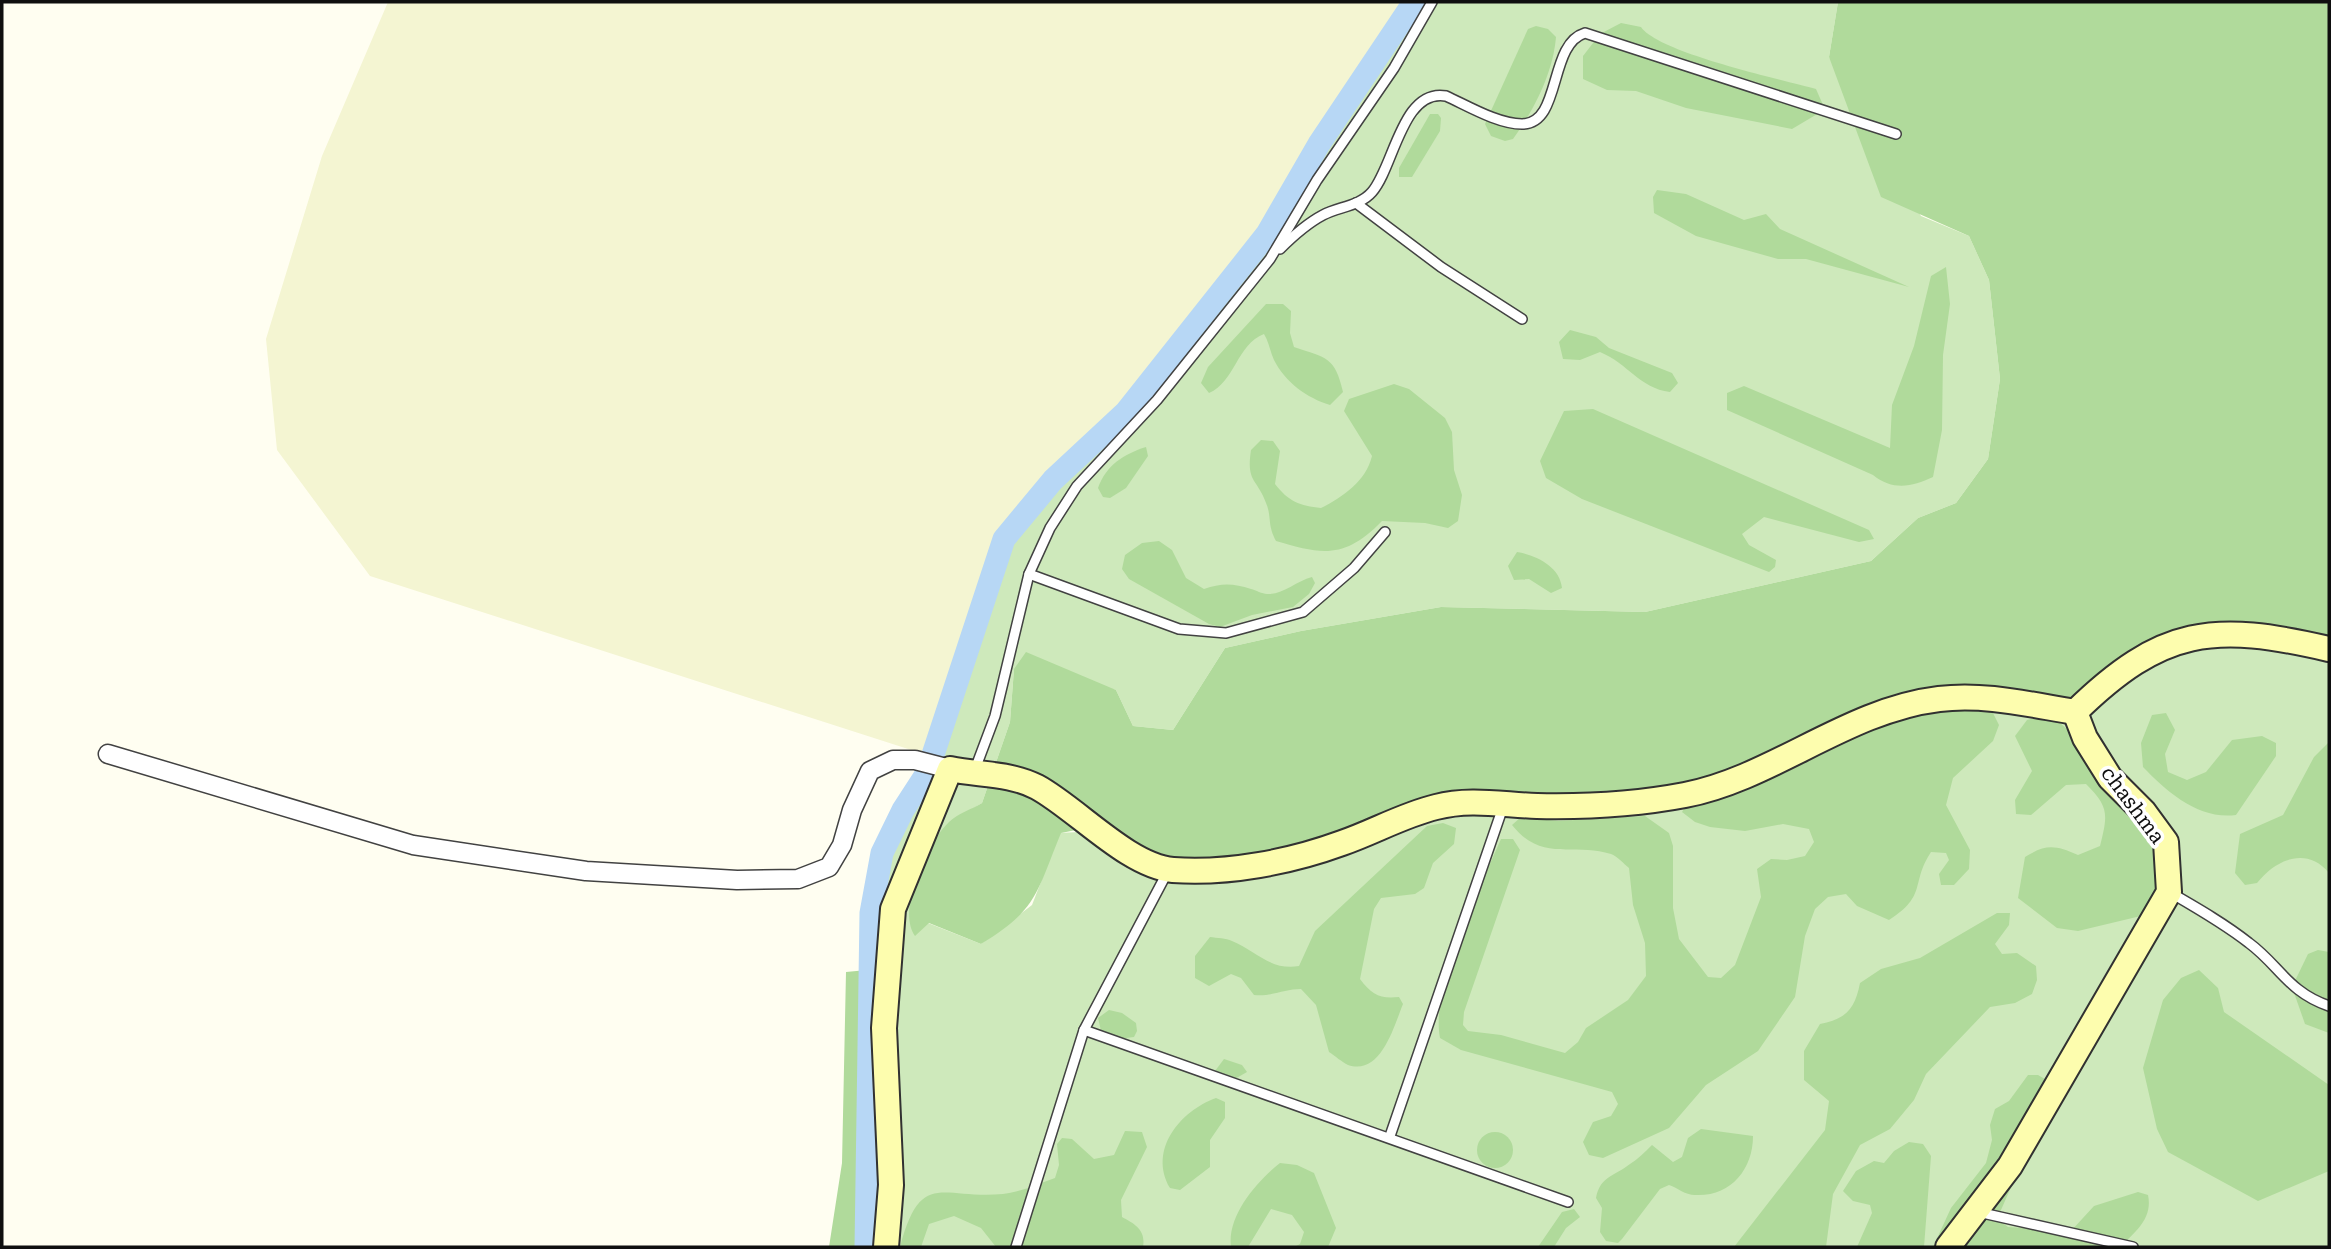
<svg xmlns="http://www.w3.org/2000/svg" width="2331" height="1249" viewBox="0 0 2331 1249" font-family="'Roboto Serif',serif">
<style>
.farmland{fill:#f4f5d2}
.green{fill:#cee9bb}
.forest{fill:#b0da9b}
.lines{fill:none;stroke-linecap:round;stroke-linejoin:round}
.canal{stroke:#b7d7f5;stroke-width:23}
.lane-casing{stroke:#424242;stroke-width:12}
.street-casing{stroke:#424242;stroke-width:21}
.secondary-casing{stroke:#313131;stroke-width:28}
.lane{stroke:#fff;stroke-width:9}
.street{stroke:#fff;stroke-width:18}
.secondary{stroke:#fdfdae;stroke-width:24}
.labels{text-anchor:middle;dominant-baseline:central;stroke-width:7;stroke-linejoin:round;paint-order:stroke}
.street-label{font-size:21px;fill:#0f0f0f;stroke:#fff}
</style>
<rect width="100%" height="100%" fill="#fffef1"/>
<!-- farmland -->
<path class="farmland" d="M 388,2 L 1414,2 L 1319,144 L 1267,234 L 1126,412 L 1053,480 L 1004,539 L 933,757 L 370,576 L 277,450 L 266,339 L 322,156 Z"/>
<!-- green -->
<path class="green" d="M 1414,2 L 1838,2 L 1829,57 L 1921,216 L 1969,236 L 1989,280 L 2000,379 L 1988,459 L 1956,503 L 1918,518 L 1871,561 L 1645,612 L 1441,607 L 1301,631 L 1225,648 L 1173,730 L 1133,726 L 1116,690 L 1014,669 L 1010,722 L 982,803 L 950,822 L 915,935 L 928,923 L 981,944 L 1032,905 L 1060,833 L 1432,813 L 1767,761 L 2099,681 L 2215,632 L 2329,648 L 2329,1247 L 886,1247 L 871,1003 L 871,913 L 882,853 L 903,810 L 927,773 L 1004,539 L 1053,480 L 1126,412 L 1267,234 L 1319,144 Z"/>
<!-- forest -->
<g class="forest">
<path d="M 1838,2 L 2329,2 L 2329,648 L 2289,635 L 2140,651 L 2080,715 L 1896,703 L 1702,791 L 1472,806 L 1295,867 L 1175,867 L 1076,830 L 1061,833 C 1037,891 1038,910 981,944 L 929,923 L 915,936 C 896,909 927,843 949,822 C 957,814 972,809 982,803 L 1010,722 L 1014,669 L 1026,652 L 1116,690 L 1133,726 L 1173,730 L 1225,648 L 1301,631 L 1441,607 L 1645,612 L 1871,561 L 1918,518 L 1956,503 L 1988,459 L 2000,379 L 1989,280 L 1969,236 L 1881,197 L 1829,57 Z"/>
<path d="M 1621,23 L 1641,27 C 1659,53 1780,79 1816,89 L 1823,105 L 1819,113 L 1792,129 L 1686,108 L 1636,91 L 1607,90 L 1583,79 L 1583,56 L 1600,34 Z"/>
<path d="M 1536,26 L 1548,29 L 1556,37 C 1553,73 1534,110 1513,139 L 1505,141 L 1491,136 L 1485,124 L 1528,29 Z"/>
<path d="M 1430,114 L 1438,114 L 1441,118 L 1440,131 L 1412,177 L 1399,177 L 1399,168 Z"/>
<path d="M 1657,190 L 1686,194 L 1744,220 L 1766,214 L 1780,229 L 1909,287 L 1806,259 L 1778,259 L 1696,236 L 1654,213 L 1653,197 Z"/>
<path d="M 1946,267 L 1950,304 L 1943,355 L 1942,430 L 1933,477 C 1912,487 1893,491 1873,475 L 1727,410 L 1727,393 L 1744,386 L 1890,448 L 1892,405 L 1914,346 L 1931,276 Z"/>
<path d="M 1266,304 L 1283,304 L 1291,311 L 1290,333 L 1294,347 C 1327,358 1335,357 1343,392 L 1330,405 C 1307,398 1285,382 1274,360 C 1270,351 1269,342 1264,334 C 1237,344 1235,382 1209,393 L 1201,383 L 1208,367 Z"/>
<path d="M 1570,330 L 1596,337 L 1609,348 L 1672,373 L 1678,383 L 1670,392 C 1639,388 1629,364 1600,352 L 1580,360 L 1563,359 L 1559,342 Z"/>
<path d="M 1394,384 L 1409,389 L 1445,418 L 1452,432 L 1454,470 L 1462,495 L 1458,521 L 1448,528 L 1425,523 L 1382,521 C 1345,559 1323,555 1276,541 C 1267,525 1272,517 1266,503 C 1257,478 1246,483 1251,450 L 1261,440 L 1273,441 L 1280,451 L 1275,484 C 1288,501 1300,506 1321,508 C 1343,497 1366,481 1372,456 L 1344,411 L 1349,399 Z"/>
<path d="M 1593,409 L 1869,530 L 1874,539 L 1859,542 L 1764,517 L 1742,534 L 1749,545 L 1776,560 L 1775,567 L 1769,572 L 1582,499 L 1546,478 L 1540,461 L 1564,411 Z"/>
<path d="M 1146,447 L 1148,456 L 1126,488 L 1110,498 L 1103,497 L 1098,488 C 1106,465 1124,454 1146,447 Z"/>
<path d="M 1159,541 L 1172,550 L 1186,578 L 1204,589 C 1221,583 1233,583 1251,589 C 1256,590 1262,594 1267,594 C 1283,595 1296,581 1312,577 L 1315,583 L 1309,594 L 1293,607 L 1252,615 L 1220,627 L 1209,624 L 1129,579 L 1122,569 L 1125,555 L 1142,543 Z"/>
<path d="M 1517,552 C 1535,555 1560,566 1562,588 L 1551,593 L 1529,579 L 1514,580 L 1508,566 Z"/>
<path d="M 1978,708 L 1993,713 L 1999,725 L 1993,741 L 1953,778 L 1946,805 L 1970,850 L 1969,869 L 1954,885 L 1941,885 L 1939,874 L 1949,860 L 1946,853 L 1931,852 C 1910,884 1928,895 1889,920 L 1857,906 L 1846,894 L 1828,897 L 1815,909 L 1805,936 L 1795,997 L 1758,1051 L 1706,1085 L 1669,1128 L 1603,1158 L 1589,1155 L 1583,1142 L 1593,1122 L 1611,1116 L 1618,1104 L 1612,1092 L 1461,1050 L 1440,1038 C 1430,986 1479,889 1501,839 L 1513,839 L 1520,850 L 1464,1012 L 1463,1025 L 1468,1031 L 1501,1035 L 1565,1053 L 1578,1042 L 1586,1028 L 1628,1000 L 1646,976 L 1645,943 L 1633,905 L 1629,868 C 1624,864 1617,856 1611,854 C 1575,842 1542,863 1512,825 L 1521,817 L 1558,821 L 1645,816 L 1669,833 L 1673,846 L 1673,908 L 1679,939 L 1708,977 L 1721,978 L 1735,965 L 1761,897 L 1757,869 L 1771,859 L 1787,860 L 1805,856 L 1814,842 L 1809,829 L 1783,824 L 1745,831 L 1710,827 L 1695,822 L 1682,812 L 1688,803 L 1911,711 Z"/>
<path d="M 2166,713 L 2175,730 L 2165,754 L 2168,772 L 2187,780 L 2206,772 L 2232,740 L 2262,736 L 2276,743 L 2276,756 L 2236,815 C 2199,820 2167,792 2143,767 L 2141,743 L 2152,715 Z"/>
<path d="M 2043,716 L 2059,722 L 2069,731 L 2083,754 L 2157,837 L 2161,888 L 2145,915 L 2078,931 L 2057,928 L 2018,898 L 2025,857 C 2046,844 2055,845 2078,855 L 2100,846 C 2108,814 2109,807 2086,784 L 2066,785 L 2031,815 L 2016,814 L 2015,800 L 2032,771 L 2015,736 L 2027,720 Z"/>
<path d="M 2329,742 L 2329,873 C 2307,846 2276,859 2257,883 L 2245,885 L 2235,873 L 2240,834 L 2283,815 L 2314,757 Z"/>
<path d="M 1443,823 L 1456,828 L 1454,844 L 1433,863 L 1424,888 L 1415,894 L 1381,898 L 1374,909 L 1360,979 C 1372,995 1380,999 1399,997 L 1403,1004 C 1394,1026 1381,1076 1348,1065 C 1342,1062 1335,1056 1329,1052 L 1316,1005 L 1301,989 C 1284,989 1271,997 1254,995 L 1241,978 L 1231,974 L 1209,986 L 1195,978 L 1195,956 L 1210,937 C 1217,938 1226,938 1232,941 C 1256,951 1271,971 1299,966 L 1315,931 L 1427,826 Z"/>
<path d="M 1997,913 L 2010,913 L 2009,925 L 1995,944 L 2002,954 L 2017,953 L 2036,966 L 2037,980 L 2032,994 L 2015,1003 L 1990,1007 L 1926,1074 L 1914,1100 L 1890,1129 L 1860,1145 L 1833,1194 L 1826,1247 L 1734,1247 L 1825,1130 L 1829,1101 L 1804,1080 L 1804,1051 L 1820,1024 C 1846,1019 1855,1009 1860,983 L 1881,969 L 1920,958 Z"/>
<path d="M 2318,950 L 2329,952 L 2329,1033 L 2305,1024 L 2292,987 L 2308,954 Z"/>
<path d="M 888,968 L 886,1247 L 829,1247 L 842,1163 L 846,972 Z"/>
<path d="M 2199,970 L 2218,988 L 2224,1012 L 2329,1085 L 2329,1171 L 2258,1201 L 2168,1152 L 2157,1129 L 2143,1068 L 2163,1000 L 2181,978 Z"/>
<path d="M 1109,1010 L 1122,1013 L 1136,1023 L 1137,1031 L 1134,1037 L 1118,1039 L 1102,1035 L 1098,1018 Z"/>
<path d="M 1224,1059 L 1242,1065 L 1247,1072 L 1233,1080 L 1221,1080 L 1215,1071 Z"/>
<path d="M 2028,1075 L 2038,1075 L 2050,1082 L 2027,1151 L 1997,1219 L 2008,1227 L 2071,1231 L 2094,1206 L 2138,1192 L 2148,1195 C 2153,1219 2135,1232 2120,1247 L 1933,1247 L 1951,1208 L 1986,1163 L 1992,1140 L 1990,1125 L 1995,1109 L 2009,1101 Z"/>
<path d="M 1216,1098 L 1225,1102 L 1225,1118 L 1210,1140 L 1210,1167 L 1180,1190 L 1170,1188 C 1148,1150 1180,1111 1216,1098 Z"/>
<path d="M 1701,1129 L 1753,1136 C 1753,1170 1730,1197 1695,1195 C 1685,1195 1678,1188 1669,1185 L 1660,1189 L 1622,1239 L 1618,1243 L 1606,1241 L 1600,1232 L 1602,1208 L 1596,1198 C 1600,1176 1615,1176 1630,1164 C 1638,1159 1645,1152 1652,1145 L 1673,1162 L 1682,1157 L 1688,1138 Z"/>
<path d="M 1125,1131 L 1142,1132 L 1147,1147 L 1121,1200 L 1122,1217 C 1135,1224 1146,1230 1143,1247 L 996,1247 L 981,1228 L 954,1216 L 929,1224 L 921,1247 L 900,1247 C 921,1168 942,1200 1003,1194 C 1021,1192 1038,1184 1055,1178 L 1059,1165 L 1057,1144 L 1062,1138 L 1072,1139 L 1094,1159 L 1114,1155 Z"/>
<circle cx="1495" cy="1150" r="18"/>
<path d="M 1909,1142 L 1923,1144 L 1931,1156 L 1924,1247 L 1857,1247 L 1872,1213 L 1870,1205 L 1853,1201 L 1843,1191 L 1856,1171 L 1874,1161 L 1884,1163 L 1894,1151 Z"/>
<path d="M 1280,1163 L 1297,1165 L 1314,1173 L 1336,1228 L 1328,1247 L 1294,1247 L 1300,1244 L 1304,1232 L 1292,1215 L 1271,1209 L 1248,1247 L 1231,1247 C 1227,1216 1256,1182 1280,1163 Z"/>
<path d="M 1574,1209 L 1580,1217 L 1566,1228 L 1554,1247 L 1538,1247 L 1562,1212 Z"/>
</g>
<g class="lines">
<!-- canal -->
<path class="canal" d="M 866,1247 L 871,913 L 882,853 L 903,810 L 927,773 L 1004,539 L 1053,480 L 1126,412 L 1267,234 L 1319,144 L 1414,2"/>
<defs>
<g id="lane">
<path d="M 1356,203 L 1441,267 L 1522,319"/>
<path d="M 1280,249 C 1293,236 1306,224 1323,215 C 1338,207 1360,206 1372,192 C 1394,167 1402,88 1446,96 C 1468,106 1498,124 1522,124 C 1562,124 1548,44 1585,33 L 1896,134"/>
<path d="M 1029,574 L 1179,629 L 1226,633 L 1303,612 L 1354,568 L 1385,532"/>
<path d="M 974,772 L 995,716 L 1029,574 L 1050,528 L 1077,486 L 1157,400 L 1270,259 L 1317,180 L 1394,68 L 1432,2"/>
<path d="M 1168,871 L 1084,1030 L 1568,1202"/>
<path d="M 2171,893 C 2197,908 2225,924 2249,943 C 2279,965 2288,992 2329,1006"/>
<path d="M 1390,1136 L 1503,807"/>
<path d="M 1978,1212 L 2133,1247"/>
<path d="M 1016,1247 L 1084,1030"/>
</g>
<path id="street" d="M 108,754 L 413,845 L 586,871 L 737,880 L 798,879 L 829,867 L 842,845 L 852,810 L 870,771 L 893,760 L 915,760 L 950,769"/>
<g id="secondary">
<path d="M 886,1247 L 891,1185 L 884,1028 L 893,909 L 950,769 C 979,775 1010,773 1037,787 C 1076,808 1128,866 1173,870 C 1228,874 1290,862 1342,843 C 1374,832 1403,815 1436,807 C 1470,798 1503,805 1537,806 C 1584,807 1638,804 1685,795 C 1773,778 1847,710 1939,699 C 1984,693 2031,705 2075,712"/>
<path d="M 1948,1247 L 2010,1166 L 2169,892 L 2166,842 L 2144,812 L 2110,778 L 2085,738 L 2075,712 C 2162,627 2213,622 2329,649"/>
</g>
</defs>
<!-- lane casing -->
<use href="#lane" class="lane-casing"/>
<!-- street casing -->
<use href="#street" class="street-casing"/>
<!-- secondary casing -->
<use href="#secondary" class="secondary-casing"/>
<!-- lane -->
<use href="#lane" class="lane"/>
<!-- street -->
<use href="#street" class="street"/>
<!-- secondary -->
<use href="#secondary" class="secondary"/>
</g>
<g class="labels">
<!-- street labels -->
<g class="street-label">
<text transform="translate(2133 805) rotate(53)">сhashma</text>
</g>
</g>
<!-- border -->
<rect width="2331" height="1249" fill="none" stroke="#0f0f0f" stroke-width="7"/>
</svg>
